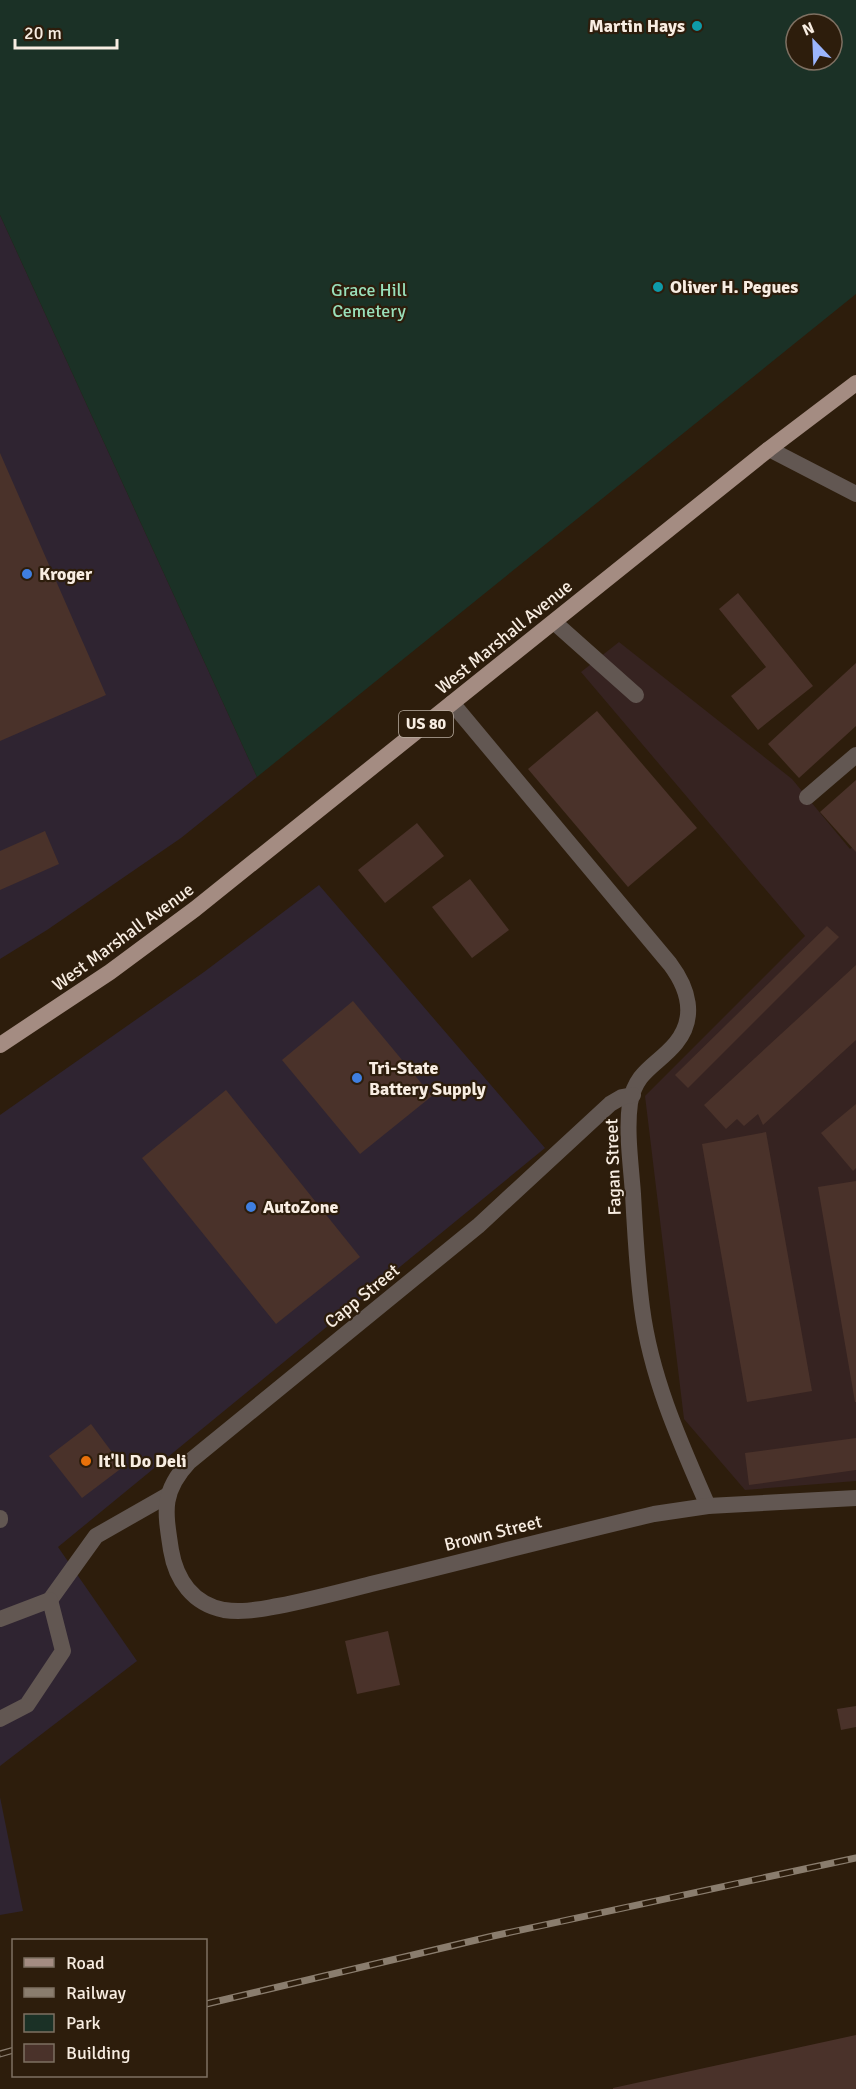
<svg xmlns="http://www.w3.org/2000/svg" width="856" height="2089" viewBox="0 0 856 2089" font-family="Signika,sans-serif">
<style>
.commercial{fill:#2f2431}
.industrial{fill:#362321}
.green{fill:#1b3126;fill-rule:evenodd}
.building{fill:#4a322a}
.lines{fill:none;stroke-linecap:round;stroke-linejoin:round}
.service{stroke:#625752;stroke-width:16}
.minor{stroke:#625752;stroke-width:16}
.primary{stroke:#a48c82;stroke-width:16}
.rail-casing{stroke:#8a7d6e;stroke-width:7}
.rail{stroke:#2d1d0c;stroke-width:4.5;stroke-dasharray:14;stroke-linecap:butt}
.culture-dot{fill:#0f9aa8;stroke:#2d1d0c;stroke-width:2}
.shop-dot{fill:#3f7fe0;stroke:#2d1d0c;stroke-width:2}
.food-dot{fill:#e8710a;stroke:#2d1d0c;stroke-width:2}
.labels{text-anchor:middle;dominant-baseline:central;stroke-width:4.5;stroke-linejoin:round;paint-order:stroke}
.shield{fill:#2d1d0c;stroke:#bbafa2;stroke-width:1.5}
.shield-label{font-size:16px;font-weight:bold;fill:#f8ede2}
.poi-label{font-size:18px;font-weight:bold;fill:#f8ede2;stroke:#2d1d0c;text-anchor:start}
.park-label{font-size:18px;fill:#99dfba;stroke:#2d1d0c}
.street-label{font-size:18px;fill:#f8ede2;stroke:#2d1d0c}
</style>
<rect width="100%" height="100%" fill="#2d1d0c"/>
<!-- commercial -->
<g class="commercial">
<path d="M 0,215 L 257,777 L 181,838 L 47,930 L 0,959 Z"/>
<path d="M 319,885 L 545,1148 L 58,1547 L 137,1661 L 0,1766 L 0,1115 L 204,972 Z"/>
<path d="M 0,1797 L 23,1911 L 0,1915 Z"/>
</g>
<!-- industrial -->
<path class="industrial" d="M 619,642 L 792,779 L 850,849 L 856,844 L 856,1481 L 745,1490 L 684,1419 L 645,1096 L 805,936 L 581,672 Z"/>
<!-- green -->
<path class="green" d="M 0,0 L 856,0 L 856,294 L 257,777 L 0,215 ZM 796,24 L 832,24 L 832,60 L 796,60 Z"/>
<!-- building -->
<g class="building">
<path d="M 0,453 L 106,695 L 0,741 Z"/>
<path d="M 738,593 L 813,686 L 758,730 L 731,696 L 766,667 L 719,609 Z"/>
<path d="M 856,663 L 856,726 L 799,778 L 768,744 Z"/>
<path d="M 597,711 L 697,828 L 628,887 L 528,769 Z"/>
<path d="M 856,780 L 856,852 L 820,812 Z"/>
<path d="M 417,823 L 444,856 L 385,903 L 358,870 Z"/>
<path d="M 45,831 L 59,864 L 0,890 L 0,851 Z"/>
<path d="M 470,879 L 509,930 L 472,958 L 432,907 Z"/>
<path d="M 827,926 L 839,937 L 688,1088 L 675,1075 Z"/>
<path d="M 856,965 L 856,1040 L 763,1125 L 758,1114 L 744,1126 L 737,1119 L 726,1129 L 704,1105 Z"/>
<path d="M 353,1001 L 432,1096 L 360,1154 L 282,1060 Z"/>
<path d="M 226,1090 L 360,1257 L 276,1324 L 142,1158 Z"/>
<path d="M 856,1104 L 856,1168 L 853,1171 L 821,1133 Z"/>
<path d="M 766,1132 L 812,1391 L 747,1402 L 702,1144 Z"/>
<path d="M 856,1181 L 856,1402 L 855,1402 L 818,1187 Z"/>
<path d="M 91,1424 L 123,1467 L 82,1498 L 49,1456 Z"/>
<path d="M 856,1438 L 856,1470 L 749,1485 L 745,1453 Z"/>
<path d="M 388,1631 L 400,1685 L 357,1694 L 345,1641 Z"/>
<path d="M 856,1706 L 856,1727 L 841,1730 L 837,1709 Z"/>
<path d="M 856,2035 L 856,2089 L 613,2089 L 613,2088 Z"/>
</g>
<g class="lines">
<!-- service -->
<g class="service">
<path d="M 554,622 L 636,695"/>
<path d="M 807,797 L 856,755"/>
<path d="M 0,1518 L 0,1520"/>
<path d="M 50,1600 L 96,1536 L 168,1495"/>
<path d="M 0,1619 L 50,1600 L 63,1651 L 27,1705 L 0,1719"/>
</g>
<!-- minor -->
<g class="minor">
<path d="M 769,449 L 856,494"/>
<path d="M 452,703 L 670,964 C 688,988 697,1017 676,1043 C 657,1066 636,1070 630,1103 C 626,1132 631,1165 633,1194 C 635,1232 637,1270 642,1308 C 651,1378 680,1442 708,1506"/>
<path d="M 633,1095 L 622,1097 L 610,1104 L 478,1226 L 189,1462 C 161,1492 165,1511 171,1550 C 176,1580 193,1604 224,1610 C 243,1613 260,1609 278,1606 C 310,1600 340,1592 371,1584 C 466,1561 560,1536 654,1514 L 708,1506 L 856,1498"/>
</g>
<!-- primary -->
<path class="primary" d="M 0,1045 L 110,972 L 195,909 L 769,449 L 856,383"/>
<defs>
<g id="rail">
<path d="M 206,2004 L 493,1936 L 856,1858"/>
<path d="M 0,2054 L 14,2050"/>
</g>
</defs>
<!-- rail casing -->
<use href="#rail" class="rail-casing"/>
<!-- rail -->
<use href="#rail" class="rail"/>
</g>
<!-- markers -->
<g class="culture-dot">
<circle cx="697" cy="26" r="6"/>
<circle cx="658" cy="287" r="6"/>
</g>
<g class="shop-dot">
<circle cx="27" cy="574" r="6"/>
<circle cx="357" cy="1078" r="6"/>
<circle cx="251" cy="1207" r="6"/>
</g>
<circle class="food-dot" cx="86" cy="1461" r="6"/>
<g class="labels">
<!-- shield labels -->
<rect class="shield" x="399" y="711" width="54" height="26" rx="4.5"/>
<g class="shield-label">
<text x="426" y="724">US 80</text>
</g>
<!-- poi labels -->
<g class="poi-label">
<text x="685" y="26" text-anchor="end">Martin Hays</text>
<text x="670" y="287">Oliver H. Pegues</text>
<text x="39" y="574">Kroger</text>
<text x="369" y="1068">Tri-State<tspan x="369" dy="21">Battery Supply</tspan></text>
<text x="263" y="1207">AutoZone</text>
<text x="98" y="1461">It'll Do Deli</text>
</g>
<!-- park labels -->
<g class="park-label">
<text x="369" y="290">Grace Hill<tspan x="369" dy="21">Cemetery</tspan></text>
</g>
<!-- street labels -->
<g class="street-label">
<text transform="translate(504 637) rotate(-39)">West Marshall Avenue</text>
<text transform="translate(123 937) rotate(-36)">West Marshall Avenue</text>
<text transform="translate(613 1167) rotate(-92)">Fagan Street</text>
<text transform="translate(362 1296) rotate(-39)">Capp Street</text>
<text transform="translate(493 1533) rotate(-14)">Brown Street</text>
</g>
</g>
<!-- legend -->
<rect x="12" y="1939" width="195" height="138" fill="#2d1d0c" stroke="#7e7062" stroke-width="1.5"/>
<rect x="24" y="1958" width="30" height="9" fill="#a48c82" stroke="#7e7062" stroke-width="1.5"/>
<text x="66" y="1969" font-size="18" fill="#f8ede2">Road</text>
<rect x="24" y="1988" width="30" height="9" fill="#8a7d6e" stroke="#7e7062" stroke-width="1.5"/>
<text x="66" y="1999" font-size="18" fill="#f8ede2">Railway</text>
<rect x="24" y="2014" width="30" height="18" fill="#1b3126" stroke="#7e7062" stroke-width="1.5"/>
<text x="66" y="2029" font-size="18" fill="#f8ede2">Park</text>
<rect x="24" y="2044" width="30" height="18" fill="#4a322a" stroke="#7e7062" stroke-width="1.5"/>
<text x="66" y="2059" font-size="18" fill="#f8ede2">Building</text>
<!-- north arrow -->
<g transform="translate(814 42) rotate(337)"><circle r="28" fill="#2d1d0c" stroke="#7e7062" stroke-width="1.5"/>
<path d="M0-4.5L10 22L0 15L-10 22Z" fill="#9bb5fd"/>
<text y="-9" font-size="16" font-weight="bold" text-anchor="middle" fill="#f8ede2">N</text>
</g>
<!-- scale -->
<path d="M15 39v9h102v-9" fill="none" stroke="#f8ede2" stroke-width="3"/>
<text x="24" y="39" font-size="18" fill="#f8ede2" stroke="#2d1d0c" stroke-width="4.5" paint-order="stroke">20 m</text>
</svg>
